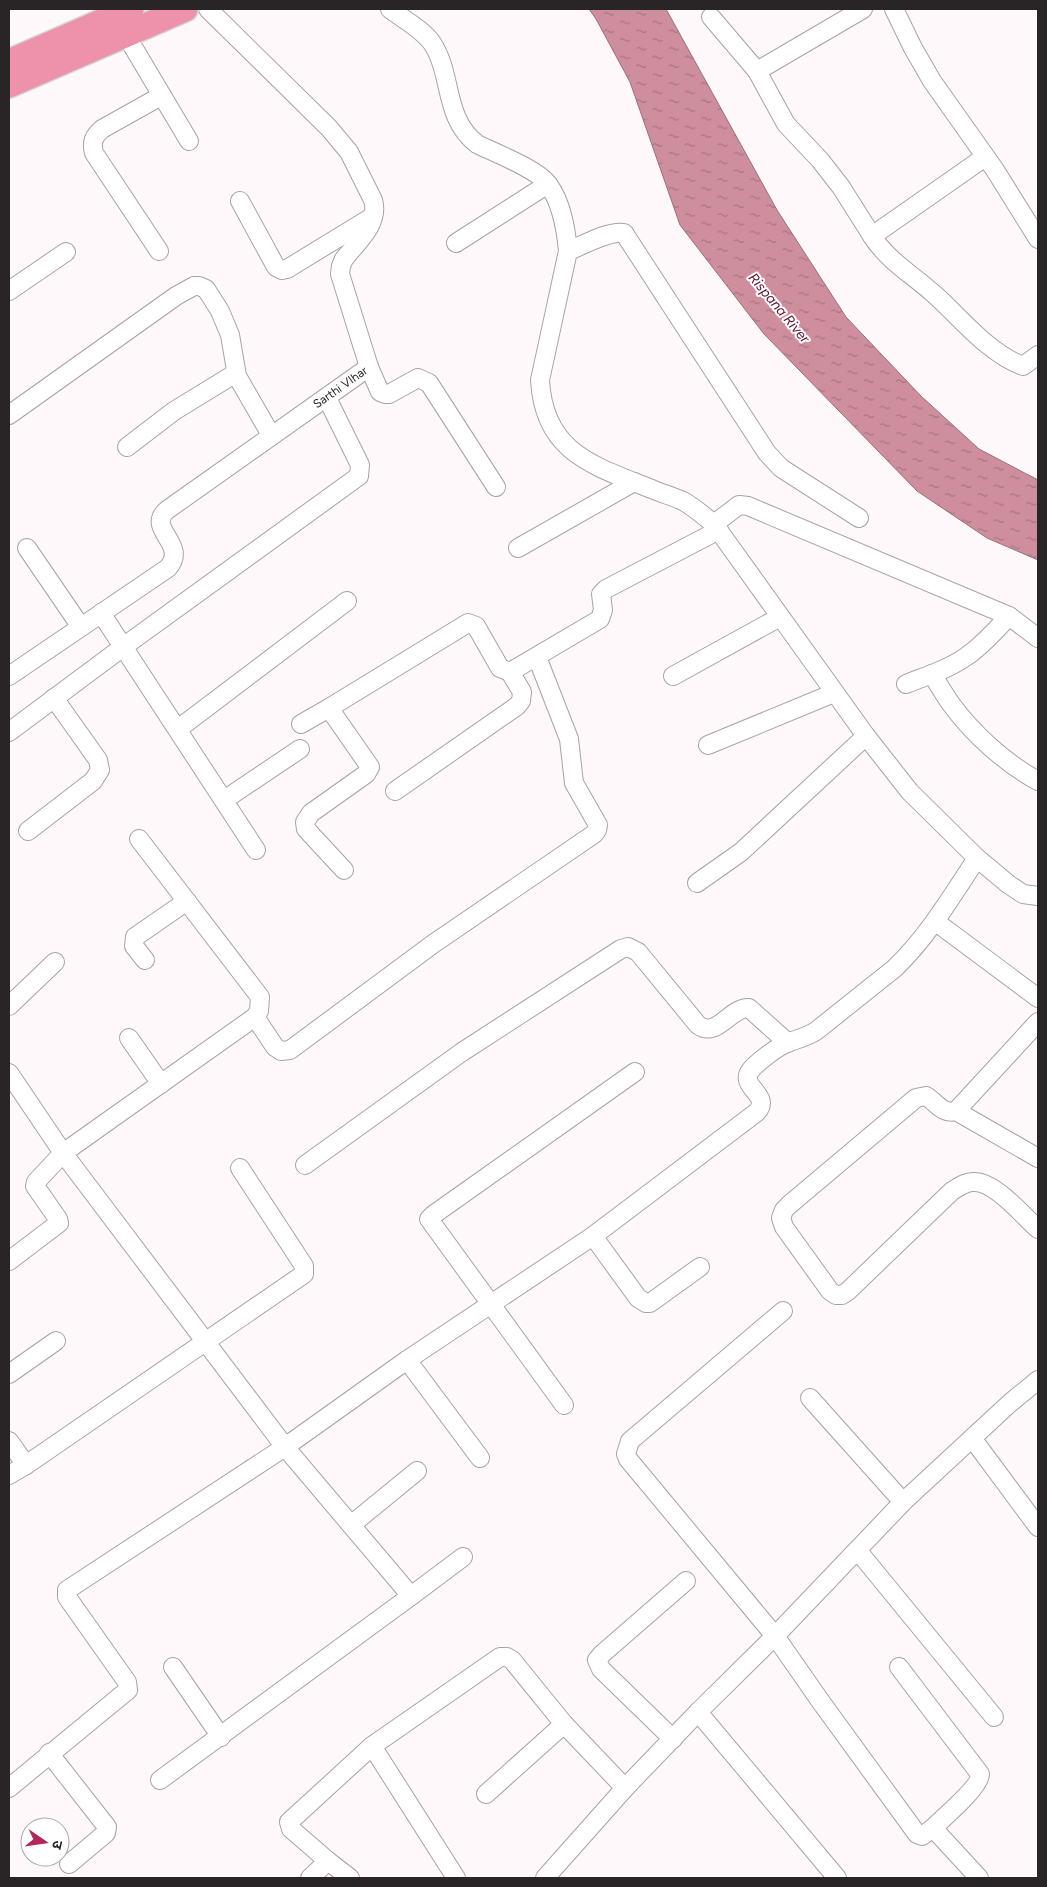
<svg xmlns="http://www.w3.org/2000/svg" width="1047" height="1887" viewBox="0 0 1047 1887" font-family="Figtree,'Noto Sans Devanagari',sans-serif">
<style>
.water{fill:url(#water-ripples);stroke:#9c6e7a}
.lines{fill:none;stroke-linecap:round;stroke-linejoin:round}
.minor-casing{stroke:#ada0a2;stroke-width:20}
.highway-casing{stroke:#d4d3d3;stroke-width:28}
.minor{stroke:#fff;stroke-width:18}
.highway{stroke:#ee92ab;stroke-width:25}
.labels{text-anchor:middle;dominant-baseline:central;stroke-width:4;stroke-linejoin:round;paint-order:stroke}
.street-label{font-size:12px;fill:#292425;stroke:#fff}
.water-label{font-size:14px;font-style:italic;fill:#5d112f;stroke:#fff}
</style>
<defs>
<pattern id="water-ripples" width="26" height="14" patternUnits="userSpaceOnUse" patternTransform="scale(1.25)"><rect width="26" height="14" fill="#ce8e9e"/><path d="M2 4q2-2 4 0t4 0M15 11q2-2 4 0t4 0" fill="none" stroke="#a77481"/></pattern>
</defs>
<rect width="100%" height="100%" fill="#fef8fa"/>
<!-- water -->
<path class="water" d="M 589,9 L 666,9 L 777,210 L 846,317 L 921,396 L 979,449 L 1038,480 L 1038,560 L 987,538 L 917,491 L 764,334 L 680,225 L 630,82 L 596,19 Z"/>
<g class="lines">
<defs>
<g id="minor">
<path d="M 390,9 C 403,19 422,29 432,43 C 453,74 443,118 477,144 C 495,153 537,169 548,184 C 562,203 566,229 568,251 L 540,380 C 544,454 595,466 654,490 C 664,494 674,497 683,501 C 694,507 704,516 714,524 L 866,736 L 910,792 L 977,858 L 1008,884 L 1023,894 L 1038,896"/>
<path d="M 894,9 L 913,48 L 932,81 L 995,170 L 1038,239"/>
<path d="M 711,17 L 757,71 L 863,9"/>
<path d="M 126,35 L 189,141"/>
<path d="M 757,71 L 786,124 L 820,160 L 841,187 L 872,236"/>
<path d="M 985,157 L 872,236 C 888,261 913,275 934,294 C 961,318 988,353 1023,366 L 1038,355"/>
<path d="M 240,201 L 276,267 L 282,270 L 287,269 L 372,217"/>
<path d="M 456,243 L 548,184"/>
<path d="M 159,251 L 94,153 C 91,142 94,136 102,129 L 161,96"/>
<path d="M 568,251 C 582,246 609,230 624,233 L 767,453 L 781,468 L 859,518"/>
<path d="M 9,291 L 66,252"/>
<path d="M 369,367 L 380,392 L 385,394 L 389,394 L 418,378 L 429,383 L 496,487"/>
<path d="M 9,415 L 176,296 L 194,286 L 199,286 L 206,289 L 220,311 L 230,335 L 237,376 L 271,435"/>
<path d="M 127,447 L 174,411 L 236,373"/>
<path d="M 714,524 L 739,505 L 748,506 L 1009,616 L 1038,638"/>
<path d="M 27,548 L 81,627"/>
<path d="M 518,548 L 634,482"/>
<path d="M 101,613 L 256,850"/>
<path d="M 932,674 C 938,684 944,694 951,704 C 973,734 1005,763 1038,781"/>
<path id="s1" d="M 9,676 L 168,568 C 189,544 145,529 167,510 L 369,367 L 340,274 L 341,266 L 344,259 C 357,242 380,224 373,200 L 349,152 L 329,128 L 208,9"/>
<path d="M 673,676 L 780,617"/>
<path d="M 906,684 C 926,676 949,669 967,656 C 983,645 996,630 1009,616"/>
<path d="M 329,708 L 468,623 L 476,626 L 500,668 L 510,672 L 600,619 L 603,610 L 601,594 L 606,589 L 719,530"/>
<path d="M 301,724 L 329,708 L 370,767 L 366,774 L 311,813 L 305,822 L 306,829 L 344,870"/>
<path d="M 178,729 L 347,601"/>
<path d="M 9,732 L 123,647 L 359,476 L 360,465 L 327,398"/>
<path d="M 708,745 L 834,693"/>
<path d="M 395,791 L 517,706 L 521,701 L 522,692 L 510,672"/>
<path d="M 224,800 L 300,749"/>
<path d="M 28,831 L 93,781 L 100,770 L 98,760 L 54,698"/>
<path d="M 697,883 L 741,852 L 866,736"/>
<path d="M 936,922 L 1038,998"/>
<path d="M 145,960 L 134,946 L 135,937 L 187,901"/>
<path d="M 9,1006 L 55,962"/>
<path d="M 255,1017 L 275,1047 L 281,1051 L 290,1050 L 433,944 L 594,834 L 597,830 L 598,825 L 574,783 L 569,739 L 537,657"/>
<path d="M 1038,1022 L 956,1111 C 943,1115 936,1102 926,1096 L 916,1098 L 789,1205 L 784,1210 L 781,1218 L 784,1227 L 830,1291 L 836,1295 L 842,1295 L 848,1291 L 952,1191 C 959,1187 965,1182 973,1182 C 994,1180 1023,1216 1038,1229"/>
<path d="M 129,1038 L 161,1084"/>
<path d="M 9,1073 L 63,1153 L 285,1447 L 411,1596 L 160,1780"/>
<path d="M 956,1111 L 1038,1158"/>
<path d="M 305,1165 L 462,1052 L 621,949 L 628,947 L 638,952 L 698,1025 C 717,1039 730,1007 749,1008 L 788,1043"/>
<path d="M 593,1236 L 638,1298 L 646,1303 L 650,1303 L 700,1267"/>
<path d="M 9,1261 L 59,1223 L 58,1219 L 35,1186 L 36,1182 L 63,1153 L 255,1017 L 259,1011 L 260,997 L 139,839"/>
<path d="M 783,1311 L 630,1441 L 626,1454 L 628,1459 L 775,1636 L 821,1702 L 917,1834 L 922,1836 L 933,1828"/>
<path d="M 407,1360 L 480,1458"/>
<path d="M 9,1374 L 56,1341"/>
<path d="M 810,1398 L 903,1502"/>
<path d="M 564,1405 L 429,1219 L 433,1215 L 635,1072"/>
<path d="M 972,1438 L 1038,1527"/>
<path d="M 9,1441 L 26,1465"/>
<path d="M 9,1475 L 26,1465 L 304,1274 L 304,1266 L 240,1168"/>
<path d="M 351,1525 L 417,1471"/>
<path d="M 858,1551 L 994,1717"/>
<path d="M 411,1596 L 463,1557"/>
<path d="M 173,1667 L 221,1737"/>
<path d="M 899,1667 L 980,1774 C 981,1786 943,1818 933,1828 L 979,1878"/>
<path d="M 698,1712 L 837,1878"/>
<path d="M 673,1739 L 601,1669 L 597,1660 L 602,1654 L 686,1581"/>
<path d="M 49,1753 L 107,1827 L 106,1833 L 69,1864"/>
<path d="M 9,1788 L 128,1690 L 127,1682 L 67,1597 L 67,1590 L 285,1447 L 407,1360 L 593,1236 L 757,1112 C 772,1095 739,1087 750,1071 C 756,1063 777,1047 787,1043 C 797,1039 807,1037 816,1031 L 895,968 C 928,936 952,896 977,858"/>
<path d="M 486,1794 L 564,1724"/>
<path d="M 328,1861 L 291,1829 L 289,1822 L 372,1746"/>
<path d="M 310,1878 L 328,1861 L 350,1878"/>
<path d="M 456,1878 L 372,1746 L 500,1657 L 507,1657 L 512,1660 L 564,1724 L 625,1788"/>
<path d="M 545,1878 L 625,1788 L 698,1712 L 775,1636 L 903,1502 L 1010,1403 L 1038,1380"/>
</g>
<g id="highway">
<path d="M 9,62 L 131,9"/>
<path d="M 9,85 L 185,9"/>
</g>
</defs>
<!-- minor casing -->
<use href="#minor" class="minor-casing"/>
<!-- highway casing -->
<use href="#highway" class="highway-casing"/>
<!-- minor -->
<use href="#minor" class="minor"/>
<!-- highway -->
<use href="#highway" class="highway"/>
</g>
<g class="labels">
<!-- street labels -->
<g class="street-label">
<text stroke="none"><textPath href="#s1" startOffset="469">Sarthi VIhar</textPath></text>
</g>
<!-- water labels -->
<g class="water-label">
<text transform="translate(779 308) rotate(50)">Rispana River</text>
</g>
</g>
<!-- border -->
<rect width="1047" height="1887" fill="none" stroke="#292425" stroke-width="20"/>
<!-- north arrow -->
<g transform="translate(45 1842) rotate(103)"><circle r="24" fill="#ffffff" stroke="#a9a7a8"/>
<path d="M0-4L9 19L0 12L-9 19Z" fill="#b2255d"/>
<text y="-8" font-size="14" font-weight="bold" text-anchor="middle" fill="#292425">उ</text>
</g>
</svg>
